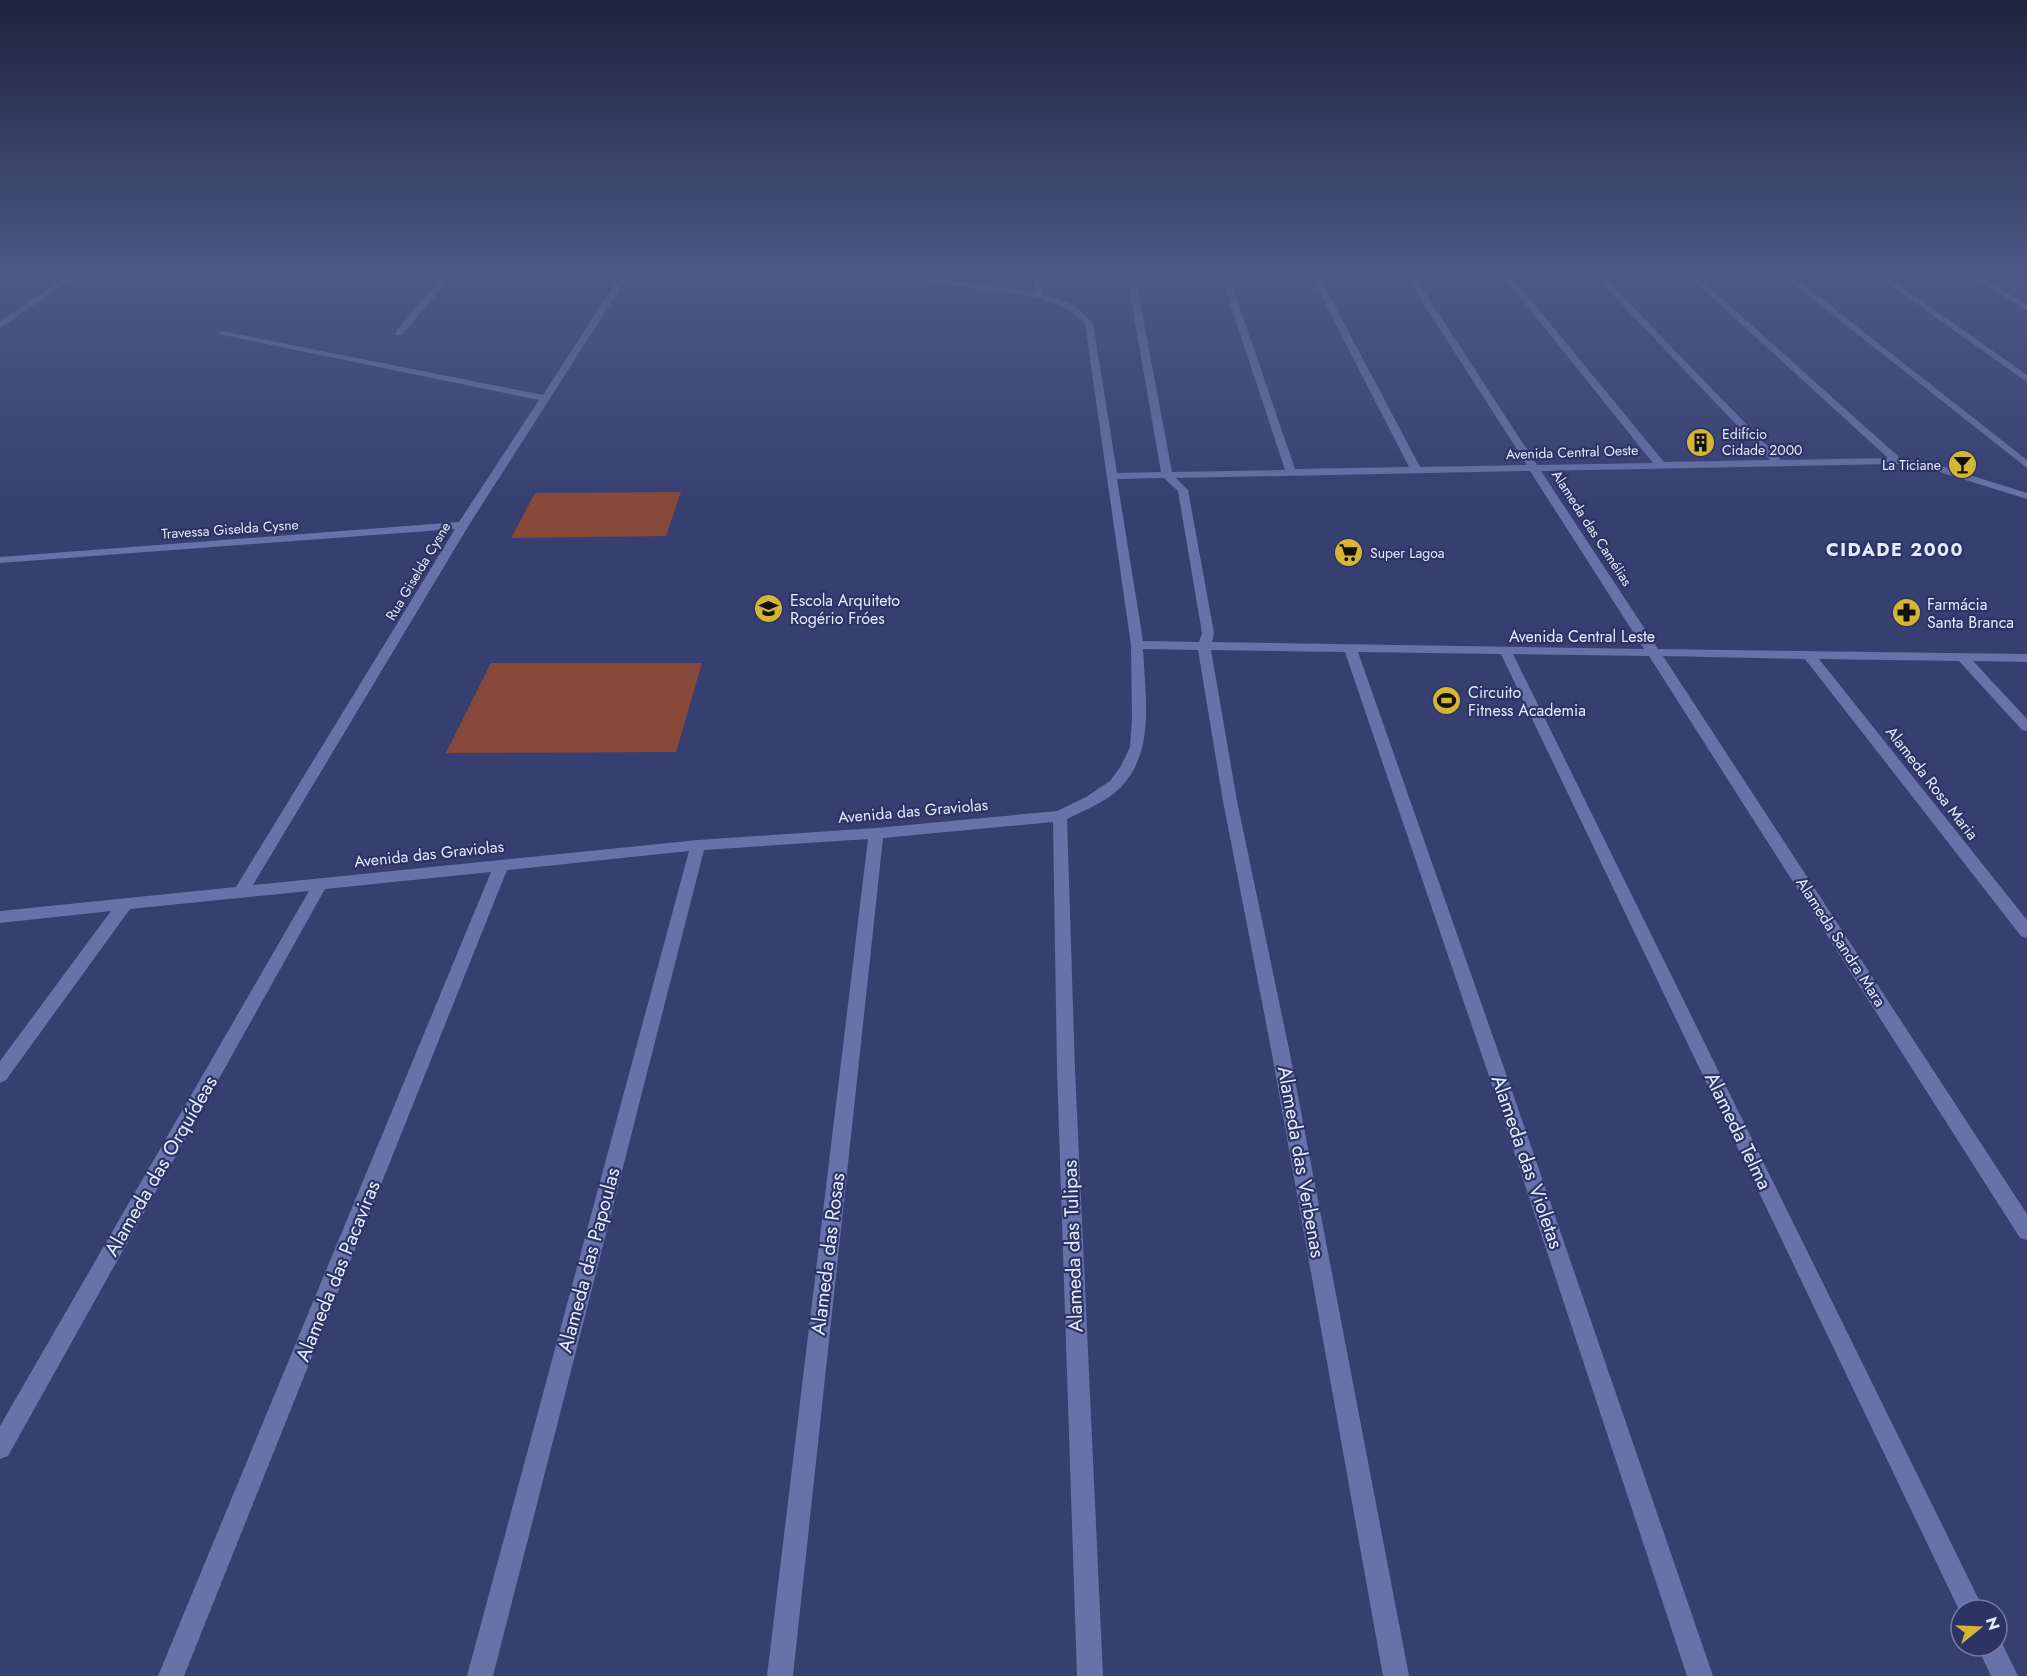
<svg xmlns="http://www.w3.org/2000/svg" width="2027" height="1676" viewBox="0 0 2027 1676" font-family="Jost,sans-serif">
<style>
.green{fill:#87493a}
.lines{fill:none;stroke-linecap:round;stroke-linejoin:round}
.street{fill:#6672a8;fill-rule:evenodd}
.labels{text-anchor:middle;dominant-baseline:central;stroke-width:4.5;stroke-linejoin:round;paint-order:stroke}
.far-poi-label{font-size:14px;fill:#e5eafc;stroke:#2d3465;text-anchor:start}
.far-street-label{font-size:14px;fill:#e5eafc;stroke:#2d3465}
.poi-label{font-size:16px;fill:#e5eafc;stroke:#2d3465;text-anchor:start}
.street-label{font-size:16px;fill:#e5eafc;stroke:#2d3465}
.far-district-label{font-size:18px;font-weight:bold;letter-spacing:1.5px;fill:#e5eafc;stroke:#2d3465}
.near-street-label{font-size:20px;fill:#e5eafc;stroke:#2d3465}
</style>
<rect width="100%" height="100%" fill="#373f71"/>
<!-- green -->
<g class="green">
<path d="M 681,492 L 666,536 L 511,538 L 535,493 Z"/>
<path d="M 491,663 L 702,663 L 676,752 L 446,753 Z"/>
</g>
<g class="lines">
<!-- street -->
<g class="street">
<path d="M 77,270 L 86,270 L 0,328 L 0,321 Z"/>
<path d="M 449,270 L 457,270 L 402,335 L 396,335 L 396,331 Z"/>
<path d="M 624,270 L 632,270 L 469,525 L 253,885 L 698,840 L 876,828 L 1057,811 L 1086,797 L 1110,781 L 1121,766 L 1130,747 L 1132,719 L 1131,645 L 1085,324 L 1068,309 L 1036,297 L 861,272 L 857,270 L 877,270 L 1034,292 L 1032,270 L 1040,270 L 1042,294 L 1074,305 L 1093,323 L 1117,473 L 1161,472 L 1126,270 L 1134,270 L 1172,472 L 1285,470 L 1219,270 L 1227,270 L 1295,469 L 1409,467 L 1308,270 L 1316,270 L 1420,467 L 1527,465 L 1402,270 L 1410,270 L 1537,465 L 1653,463 L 1498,270 L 1506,270 L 1664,462 L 1770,460 L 1589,270 L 1597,270 L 1781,460 L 1888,458 L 1682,270 L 1690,270 L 1900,458 L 1935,464 L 2027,493 L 2027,499 L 1930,469 L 1897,464 L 1541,471 L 1658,649 L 2027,654 L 2027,662 L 1973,661 L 2027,719 L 2027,731 L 2022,730 L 1959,661 L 1819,659 L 2027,920 L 2027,938 L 2021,936 L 1805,659 L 1663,656 L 2027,1214 L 2027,1240 L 2020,1238 L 1649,656 L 1513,654 L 1984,1610 L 1961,1610 L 1961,1614 L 1501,654 L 1358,652 L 1511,1088 L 1713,1676 L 1687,1676 L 1493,1088 L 1345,652 L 1211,650 L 1237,801 L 1290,1054 L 1409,1676 L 1383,1676 L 1272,1054 L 1223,801 L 1198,650 L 1143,649 C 1145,695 1156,752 1120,788 C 1106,802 1085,810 1067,819 L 1075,1070 L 1103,1676 L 1077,1676 L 1057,1070 L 1053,822 L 883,838 L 793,1676 L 767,1676 L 868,839 L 704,850 L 493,1676 L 467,1676 L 689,851 L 507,870 L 184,1676 L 158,1676 L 491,872 L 325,889 L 8,1456 L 0,1459 L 0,1426 L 309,891 L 130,909 L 6,1080 L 0,1083 L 0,1061 L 111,911 L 0,923 L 0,911 L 236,887 L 455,529 L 0,563 L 0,557 L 459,522 L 539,400 L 218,334 L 222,331 L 543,395 ZM 1530,471 L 1644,649 L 1212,642 L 1214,633 L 1188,490 L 1176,478 ZM 1164,478 L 1178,491 L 1202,633 L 1199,642 L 1143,641 L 1117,479 Z"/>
<path d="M 1776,270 L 1785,270 L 2027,460 L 2027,468 Z"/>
<path d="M 1869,270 L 1878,270 L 2027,375 L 2027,382 Z"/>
<path d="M 1962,270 L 1971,270 L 2027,305 L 2027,311 Z"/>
<path d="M 1997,1636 L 1999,1637 L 2018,1676 L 1991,1676 L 1977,1646 L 1997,1646 Z"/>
</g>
</g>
<!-- sky -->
<linearGradient id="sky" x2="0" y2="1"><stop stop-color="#1e233e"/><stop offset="0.54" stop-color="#4d5886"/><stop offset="1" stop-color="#4d5886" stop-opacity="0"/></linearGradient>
<rect width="2027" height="504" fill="url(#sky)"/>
<!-- icons -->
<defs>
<symbol id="building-disc" viewBox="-11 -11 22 22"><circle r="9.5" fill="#d5b534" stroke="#2d3465"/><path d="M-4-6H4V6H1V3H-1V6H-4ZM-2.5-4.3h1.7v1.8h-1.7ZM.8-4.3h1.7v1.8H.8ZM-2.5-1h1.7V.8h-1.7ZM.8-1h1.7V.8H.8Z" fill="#111"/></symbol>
<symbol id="bar-disc" viewBox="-11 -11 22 22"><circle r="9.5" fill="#d5b534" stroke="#2d3465"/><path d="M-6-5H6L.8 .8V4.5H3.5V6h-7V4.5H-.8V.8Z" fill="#111"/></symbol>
<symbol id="supermarket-disc" viewBox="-11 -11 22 22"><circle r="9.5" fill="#d5b534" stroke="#2d3465"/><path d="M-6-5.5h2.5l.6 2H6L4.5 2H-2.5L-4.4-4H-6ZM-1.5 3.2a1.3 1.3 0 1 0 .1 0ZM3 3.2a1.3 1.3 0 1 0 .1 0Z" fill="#111"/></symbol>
<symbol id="school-disc" viewBox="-11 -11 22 22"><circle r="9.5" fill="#d5b534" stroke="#2d3465"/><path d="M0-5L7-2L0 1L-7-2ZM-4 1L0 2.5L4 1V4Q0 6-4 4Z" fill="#111"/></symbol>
<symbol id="pharmacy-disc" viewBox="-11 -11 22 22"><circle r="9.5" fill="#d5b534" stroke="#2d3465"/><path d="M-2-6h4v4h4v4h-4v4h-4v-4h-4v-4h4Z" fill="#111"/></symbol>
<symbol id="stadium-disc" viewBox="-11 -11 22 22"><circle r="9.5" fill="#d5b534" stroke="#2d3465"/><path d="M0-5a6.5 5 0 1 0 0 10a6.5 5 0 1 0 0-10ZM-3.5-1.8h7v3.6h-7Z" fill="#111"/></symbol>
</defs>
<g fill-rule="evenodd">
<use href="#building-disc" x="1684" y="426" width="33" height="33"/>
<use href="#bar-disc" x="1946" y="448" width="33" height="33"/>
<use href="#supermarket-disc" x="1332" y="536" width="33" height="33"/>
<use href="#school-disc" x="752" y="592" width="33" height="33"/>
<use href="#pharmacy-disc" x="1890" y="596" width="33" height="33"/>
<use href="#stadium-disc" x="1430" y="684" width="33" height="33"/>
</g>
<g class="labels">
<!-- far-poi labels -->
<g class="far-poi-label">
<text x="1722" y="434">Edifício<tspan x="1722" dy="16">Cidade 2000</tspan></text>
<text x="1941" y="465" text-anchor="end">La Ticiane</text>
<text x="1370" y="553">Super Lagoa</text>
</g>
<!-- far-street labels -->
<g class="far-street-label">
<text transform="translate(1572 452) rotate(-2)">Avenida Central Oeste</text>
<text transform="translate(1592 528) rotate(57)">Alameda das Camélias</text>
<text transform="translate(230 529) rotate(-4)">Travessa Giselda Cysne</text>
<text transform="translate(418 571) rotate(-59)">Rua Giselda Cysne</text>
</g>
<!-- poi labels -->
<g class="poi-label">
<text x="790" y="600">Escola Arquiteto<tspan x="790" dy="18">Rogério Fróes</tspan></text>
<text x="1927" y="604">Farmácia<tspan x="1927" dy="18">Santa Branca</tspan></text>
<text x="1468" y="692">Circuito<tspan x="1468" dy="18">Fitness Academia</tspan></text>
</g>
<!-- street labels -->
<g class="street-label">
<text x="1582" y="636">Avenida Central Leste</text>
<text transform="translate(1932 783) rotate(52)">Alameda Rosa Maria</text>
<text transform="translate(913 811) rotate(-5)">Avenida das Graviolas</text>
<text transform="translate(429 854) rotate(-6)">Avenida das Graviolas</text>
<text transform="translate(1841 942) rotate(57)">Alameda Sandra Mara</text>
</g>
<!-- far-district labels -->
<g class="far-district-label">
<text x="1895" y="550">CIDADE 2000</text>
</g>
<!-- near-street labels -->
<g class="near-street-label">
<text transform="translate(1738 1131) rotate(64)">Alameda Telma</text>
<text transform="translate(1301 1162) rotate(80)">Alameda das Verbenas</text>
<text transform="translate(1527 1162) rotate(71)">Alameda das Violetas</text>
<text transform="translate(161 1166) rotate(-60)">Alameda das Orquídeas</text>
<text transform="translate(1073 1246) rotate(-92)">Alameda das Tulipas</text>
<text transform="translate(828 1254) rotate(-83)">Alameda das Rosas</text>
<text transform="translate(589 1260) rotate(-75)">Alameda das Papoulas</text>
<text transform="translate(338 1271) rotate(-68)">Alameda das Pacaviras</text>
</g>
</g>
<!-- north arrow -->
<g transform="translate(1979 1628) rotate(72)"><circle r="28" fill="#2d3465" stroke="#777da1" stroke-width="1.5"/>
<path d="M0-4.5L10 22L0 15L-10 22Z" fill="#d5b534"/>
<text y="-9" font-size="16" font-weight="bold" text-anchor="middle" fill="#e5eafc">N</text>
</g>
</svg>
